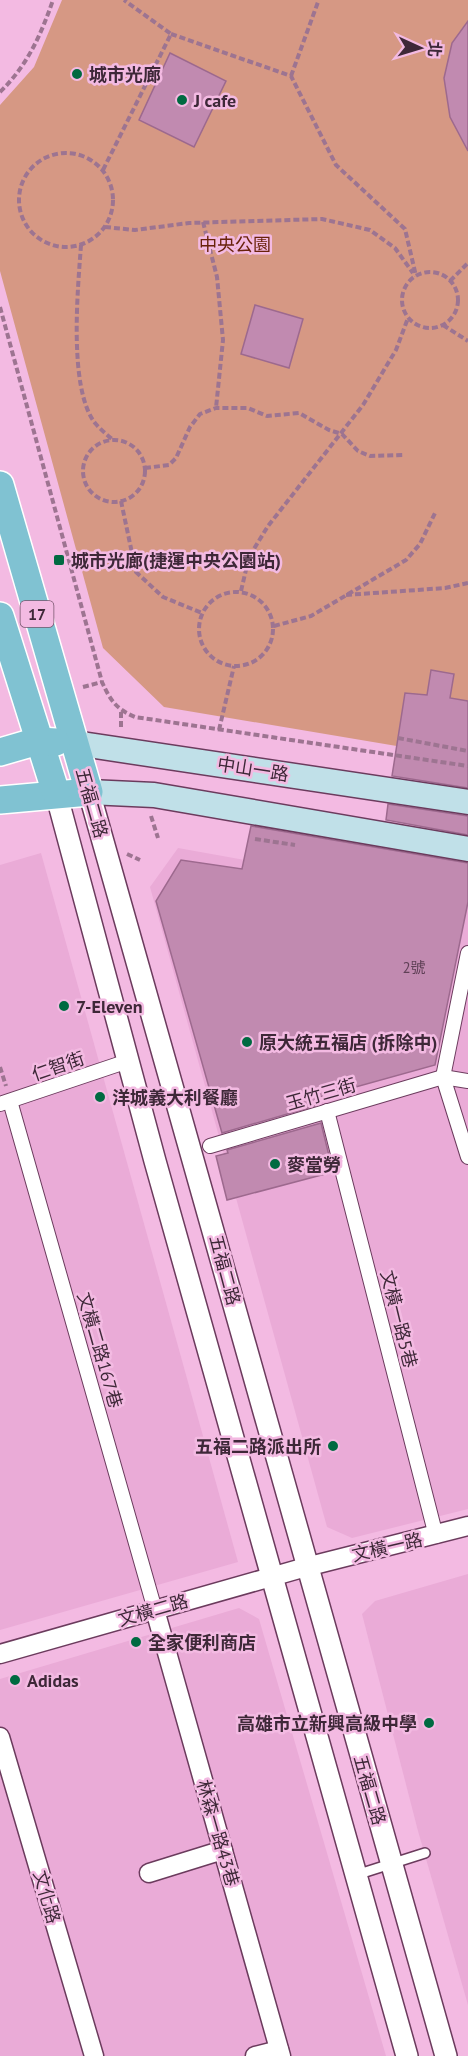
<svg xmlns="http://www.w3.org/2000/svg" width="468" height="2056" viewBox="0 0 468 2056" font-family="'PT Sans','Noto Sans TC',sans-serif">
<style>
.built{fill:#eaabd7}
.green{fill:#d69884}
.building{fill:#c18ab0;stroke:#9d698e;stroke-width:1.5}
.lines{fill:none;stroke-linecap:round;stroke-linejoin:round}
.service-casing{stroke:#6b3b5d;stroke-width:12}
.pedestrian-casing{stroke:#6b3b5d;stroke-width:16}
.minor-casing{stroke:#6b3b5d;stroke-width:21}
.tertiary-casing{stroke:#6b3b5d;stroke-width:24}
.secondary-casing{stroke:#6b3b5d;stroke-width:27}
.primary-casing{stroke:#fff;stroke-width:30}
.path{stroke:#9d7491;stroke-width:4;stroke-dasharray:6 3;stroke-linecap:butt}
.service{stroke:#fff;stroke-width:9}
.pedestrian{stroke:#fff;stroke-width:14}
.minor{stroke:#fff;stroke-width:18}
.tertiary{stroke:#fff;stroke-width:21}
.secondary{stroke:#c0e0e8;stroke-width:24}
.primary{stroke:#80c2d2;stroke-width:27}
.poi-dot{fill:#006a41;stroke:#f3bae2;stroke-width:2}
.labels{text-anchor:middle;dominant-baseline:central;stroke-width:5;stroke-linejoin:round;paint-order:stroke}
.number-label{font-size:15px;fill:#5f4056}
.shield{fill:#f3bae2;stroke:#74546b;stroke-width:1.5}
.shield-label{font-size:16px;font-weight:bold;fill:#3e2838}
.poi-label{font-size:18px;font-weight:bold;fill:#3e2838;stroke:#f3bae2;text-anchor:start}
.park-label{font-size:18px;fill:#68220a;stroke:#f3bae2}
.street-label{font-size:18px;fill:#3e2838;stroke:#f3bae2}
</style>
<rect width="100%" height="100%" fill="#f3bae2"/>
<!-- built -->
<g class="built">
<path d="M 178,848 L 468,900 L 468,1509 L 352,1538 L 327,1527 L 150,887 Z"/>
<path d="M 41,853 L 238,1562 L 0,1630 L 0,865 Z"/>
<path d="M 468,1574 L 468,2005 L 418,1831 L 362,1614 L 375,1601 Z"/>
<path d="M 239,1608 L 259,1619 L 386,2056 L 0,2056 L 0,1679 Z"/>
</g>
<!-- green -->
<path class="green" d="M 62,0 L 468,0 L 468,758 L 164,707 L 103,648 L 0,271 L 0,105 L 34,67 Z"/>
<!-- building -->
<g class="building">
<path d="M 468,21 L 468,151 L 450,117 L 444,78 L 452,43 Z"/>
<path d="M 170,53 L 226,81 L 194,147 L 139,120 Z"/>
<path d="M 255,305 L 303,319 L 289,368 L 241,354 Z"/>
<path d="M 431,670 L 454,674 L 450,698 L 468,701 L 468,788 L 392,776 L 405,693 L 427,695 Z"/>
<path d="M 388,804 L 468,816 L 468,835 L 386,820 Z"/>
<path d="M 251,826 L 468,863 L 468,902 L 435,1065 L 316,1098 L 318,1105 L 222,1133 L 156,901 L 181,860 L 242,869 Z"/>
<path d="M 321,1123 L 333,1172 L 227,1200 L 216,1156 L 228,1153 L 227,1150 Z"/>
</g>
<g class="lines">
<defs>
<path id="service" d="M 356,1875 L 425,1853"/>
<g id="pedestrian">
<path d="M 468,953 L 443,1077 L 468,1157"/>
<path d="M 10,1101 L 155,1610"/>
<path d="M 0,1104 L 128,1061"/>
<path d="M 327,1111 L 436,1536"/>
<path d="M 210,1146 L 443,1077 L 468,1081"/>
</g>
<g id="minor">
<path d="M 155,1610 L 281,2056"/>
<path d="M 0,1654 L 306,1567 L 468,1526"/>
<path d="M 0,1737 L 94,2056"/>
<path d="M 149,1873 L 223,1850"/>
<path d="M 255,2056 L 279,2050"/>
</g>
<g id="tertiary">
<path d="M 89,792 L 446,2056"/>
<path d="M 56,793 L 155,1161 L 407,2056"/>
</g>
<g id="secondary">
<path d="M 75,743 L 468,802"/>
<path d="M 89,792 L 154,795 L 468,849"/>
</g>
<g id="primary">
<path d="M 0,485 L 89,792 L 0,800"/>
<path d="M 0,616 L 56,793"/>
<path d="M 0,752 L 38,741 L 56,742"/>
</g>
</defs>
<!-- service casing -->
<use href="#service" class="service-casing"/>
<!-- pedestrian casing -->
<use href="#pedestrian" class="pedestrian-casing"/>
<!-- minor casing -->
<use href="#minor" class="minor-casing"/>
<!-- tertiary casing -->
<use href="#tertiary" class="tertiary-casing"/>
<!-- secondary casing -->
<use href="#secondary" class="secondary-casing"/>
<!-- primary casing -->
<use href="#primary" class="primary-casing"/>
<!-- path -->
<g class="path">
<path d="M 171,34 L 291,76 L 336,165 L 405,229 L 416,276"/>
<path d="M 291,76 L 318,2"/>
<path d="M 0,92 C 27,66 41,35 53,0"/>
<circle cx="66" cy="200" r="47"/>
<path d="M 103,170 L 171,34 L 124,0"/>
<path d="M 203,222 L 217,277 L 223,340 L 216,408"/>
<path d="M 105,227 L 135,230 L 189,223 L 322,219 L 370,230 L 395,248 L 413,273"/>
<path d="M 81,245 C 78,288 68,388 95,423 C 100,429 106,434 112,439"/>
<circle cx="430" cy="300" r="28"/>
<path d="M 450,281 L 468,263"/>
<path d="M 0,307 L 102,682 C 110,700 116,709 135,717 L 468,766"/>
<path d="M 443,325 L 468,341"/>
<circle cx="114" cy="471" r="31"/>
<path d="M 145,468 L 169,465 L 176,458 L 190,427 L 200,414 L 216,408 L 248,408 L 267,416 L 299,413 L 329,430 L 342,434 L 358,451 L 370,456 L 405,455"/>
<path d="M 121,501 L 136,572 L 163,597 L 202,613"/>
<path d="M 241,591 L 249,557 L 268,526 L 363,405 L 396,350 L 408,318"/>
<circle cx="236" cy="629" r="37"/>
<path d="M 346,595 L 445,588 L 468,583"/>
<path d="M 274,626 L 311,616 L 406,560 L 420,544 L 435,513"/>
<path d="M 83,687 L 102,682"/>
<path d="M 121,727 L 121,711"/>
<path d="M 219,730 L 234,666"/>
<path d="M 398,738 L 468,751"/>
<path d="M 151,816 L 158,838"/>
<path d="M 255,839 L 295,845"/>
<path d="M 127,854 L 140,860"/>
<path d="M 0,1067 L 6,1086"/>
</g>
<!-- service -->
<use href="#service" class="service"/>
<!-- pedestrian -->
<use href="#pedestrian" class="pedestrian"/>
<!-- minor -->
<use href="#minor" class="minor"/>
<!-- tertiary -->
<use href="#tertiary" class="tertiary"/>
<!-- secondary -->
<use href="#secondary" class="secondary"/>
<!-- primary -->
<use href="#primary" class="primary"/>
</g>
<!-- markers -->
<g class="poi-dot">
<circle cx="77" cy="74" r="6"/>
<circle cx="182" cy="100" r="6"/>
<rect x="53" y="554" width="12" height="12" rx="3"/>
<circle cx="64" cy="1006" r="6"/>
<circle cx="247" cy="1042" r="6"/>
<circle cx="100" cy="1097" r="6"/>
<circle cx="275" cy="1164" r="6"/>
<circle cx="333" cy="1446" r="6"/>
<circle cx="136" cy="1642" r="6"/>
<circle cx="15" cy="1680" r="6"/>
<circle cx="429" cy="1723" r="6"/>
</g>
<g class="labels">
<!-- number labels -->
<g class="number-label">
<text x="414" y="967">2號</text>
</g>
<!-- shield labels -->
<rect class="shield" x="20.5" y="601" width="33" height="26" rx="4.5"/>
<g class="shield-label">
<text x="37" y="614">17</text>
</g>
<!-- poi labels -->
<g class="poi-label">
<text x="89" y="74">城市光廊</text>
<text x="194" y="100">J cafe</text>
<text x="71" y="560">城市光廊(捷運中央公園站)</text>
<text x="76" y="1006">7-Eleven</text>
<text x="259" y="1042">原大統五福店 (拆除中)</text>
<text x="112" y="1097">洋城義大利餐廳</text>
<text x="287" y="1164">麥當勞</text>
<text x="321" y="1446" text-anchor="end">五福二路派出所</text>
<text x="148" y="1642">全家便利商店</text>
<text x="27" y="1680">Adidas</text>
<text x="417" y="1723" text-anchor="end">高雄市立新興高級中學</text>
</g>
<!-- park labels -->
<g class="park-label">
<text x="235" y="244">中央公園</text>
</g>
<!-- street labels -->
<g class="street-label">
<text transform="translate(253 769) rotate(9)">中山一路</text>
<text transform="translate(92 803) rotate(74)">五福二路</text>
<text transform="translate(58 1066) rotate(-19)">仁智街</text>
<text transform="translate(321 1094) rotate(-16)">玉竹三街</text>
<text transform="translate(225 1270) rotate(75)">五福二路</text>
<text transform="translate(399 1319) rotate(76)">文橫一路5巷</text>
<text transform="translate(100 1350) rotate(74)">文橫二路167巷</text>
<text transform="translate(387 1547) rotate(-13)">文橫一路</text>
<text transform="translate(153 1610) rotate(-16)">文橫二路</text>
<text transform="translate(370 1790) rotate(74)">五福二路</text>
<text transform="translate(218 1833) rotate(74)">林森一路43巷</text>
<text transform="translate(47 1897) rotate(74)">文化路</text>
</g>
</g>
<!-- north arrow -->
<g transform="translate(420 48) rotate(94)" stroke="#f3bae2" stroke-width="4.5" paint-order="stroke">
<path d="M0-4.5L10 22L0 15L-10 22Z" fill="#3e2838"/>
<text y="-9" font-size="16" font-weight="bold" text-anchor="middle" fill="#3e2838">北</text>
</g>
</svg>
